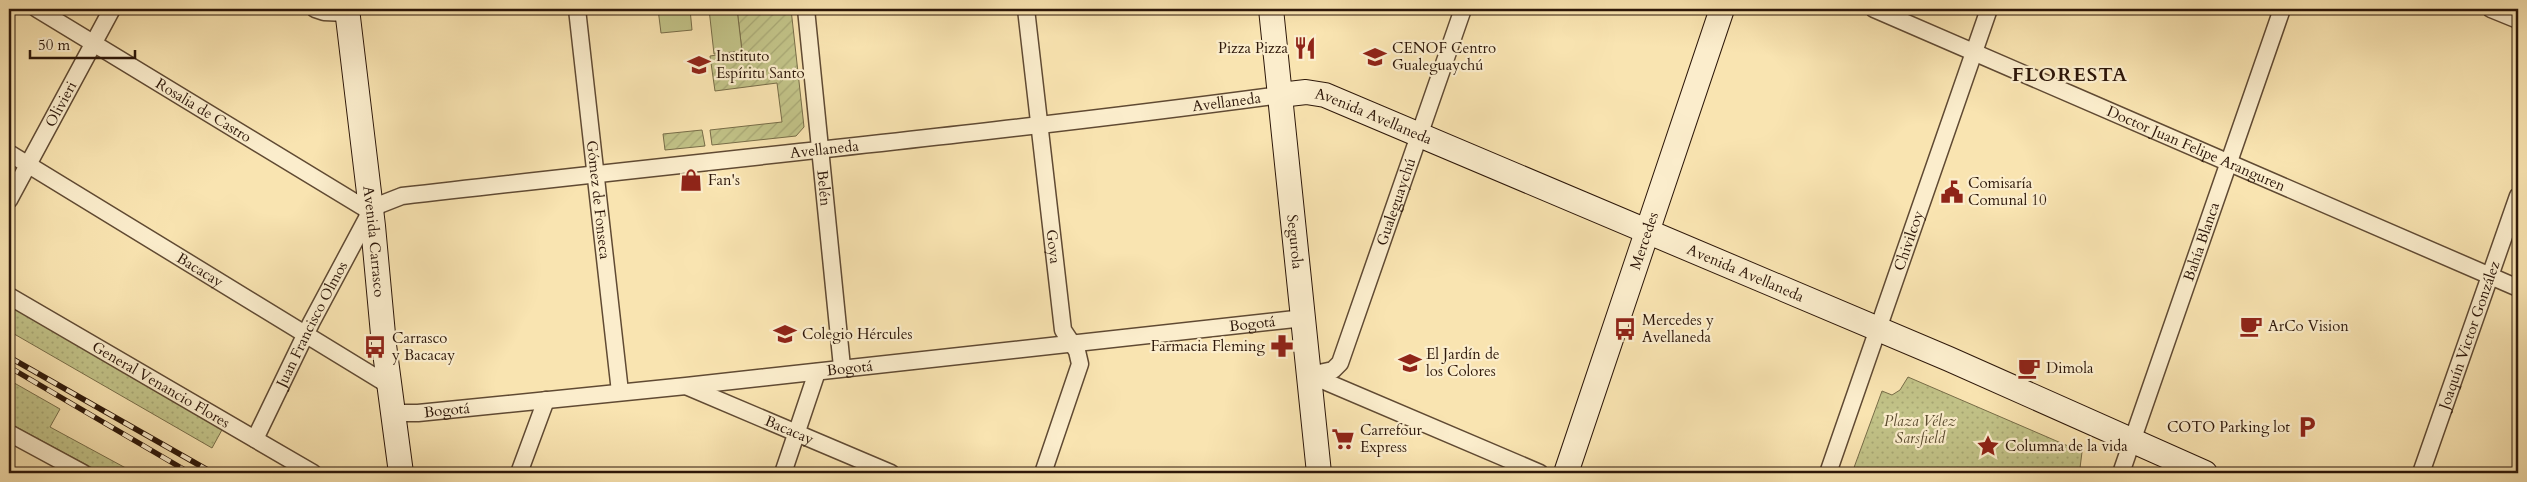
<svg xmlns="http://www.w3.org/2000/svg" width="2527" height="482" viewBox="0 0 2527 482" font-family="Cardo,serif">
<style>
.park{fill:url(#park-dots);stroke:#786d48}
.garden{fill:url(#garden-furrows);stroke:#786d48}
.pitch{fill:#c2c388;stroke:#786d48}
.lines{fill:none;stroke-linecap:round;stroke-linejoin:round}
.street-casing{stroke:#604a33;stroke-width:19}
.secondary-casing{stroke:#2d1709;stroke-width:26}
.street{stroke:#fbedcc;stroke-width:16}
.secondary{stroke:#fbedcc;stroke-width:24}
.rail-casing{stroke:#2d1709;stroke-width:5.5}
.rail{stroke:#fbedcc;stroke-width:4;stroke-dasharray:11;stroke-linecap:butt}
.labels{text-anchor:middle;dominant-baseline:central;stroke-width:4.5;stroke-linejoin:round;paint-order:stroke}
.poi-label{font-size:15px;fill:#2d1709;stroke:#fbedcc;text-anchor:start}
.street-label{font-size:15px;fill:#2d1709;stroke:#fbedcc}
.park-label{font-size:15px;font-style:italic;fill:#5a4b2f;stroke:#fbedcc}
.district-label{font-size:20px;font-weight:bold;letter-spacing:1px;fill:#2d1709;stroke:#fbedcc}
</style>
<defs>
<pattern id="park-dots" width="8" height="8" patternUnits="userSpaceOnUse" patternTransform="scale(1.25)"><rect width="8" height="8" fill="#c2c388"/><path d="M2 2h.1M6 6h.1" fill="none" stroke="#a7a774" stroke-width="1.8" stroke-linecap="round"/></pattern>
<pattern id="garden-furrows" width="10" height="10" patternUnits="userSpaceOnUse" patternTransform="scale(1.25)"><rect width="10" height="10" fill="#c2c388"/><path d="M-1 1l2-2M0 10L10 0M9 11l2-2" fill="none" stroke="#a7a774"/></pattern>
</defs>
<rect width="100%" height="100%" fill="#f9e4b1"/>
<filter id="stains"><feTurbulence type="fractalNoise" baseFrequency=".004" numOctaves="4"/><feColorMatrix values="0 0 0 0 .2 0 0 0 0 .09 0 0 0 0 .02 0 0 0 .5 -.17"/></filter>
<radialGradient id="worn" r=".72"><stop offset=".6" stop-color="#630" stop-opacity="0"/><stop offset="1" stop-color="#630" stop-opacity=".3"/></radialGradient>
<!-- park -->
<g class="park">
<path d="M 9,302 L 223,428 L 212,448 L 9,331 Z"/>
<path d="M 1908,377 L 2082,452 L 2080,468 L 2083,473 L 1852,473 L 1882,391 L 1892,395 L 1900,390 Z"/>
<path d="M 9,380 L 60,409 L 50,427 L 135,473 L 102,473 L 9,423 Z"/>
</g>
<!-- garden -->
<g class="garden">
<path d="M 737,9 L 791,9 L 804,127 L 796,136 L 712,145 L 710,130 L 782,122 L 777,83 L 715,91 L 710,56 L 742,51 Z"/>
<path d="M 702,130 L 705,146 L 665,150 L 663,134 Z"/>
</g>
<!-- pitch -->
<g class="pitch">
<path d="M 658,9 L 690,9 L 692,30 L 661,33 Z"/>
<path d="M 709,9 L 737,9 L 742,51 L 714,54 Z"/>
</g>
<g class="lines">
<defs>
<g id="street">
<path id="s1" d="M 37,9 L 371,212"/>
<path d="M 315,9 L 324,12 L 347,13"/>
<path id="s2" d="M 577,9 L 620,392"/>
<path id="s3" d="M 806,9 L 842,367"/>
<path id="s4" d="M 1026,9 L 1063,330 L 1077,351 L 1080,364 L 1043,473"/>
<path id="s5" d="M 1874,9 L 2518,288"/>
<path d="M 2491,9 L 2518,20"/>
<path id="s6" d="M 9,153 L 390,386"/>
<path id="s7" d="M 9,200 L 112,9"/>
<path id="s8" d="M 9,296 L 313,473"/>
<path id="s9" d="M 1310,375 L 1333,370 L 1340,363 L 1463,9"/>
<path d="M 1310,375 L 1540,473"/>
<path id="s10" d="M 688,387 L 891,473"/>
<path id="s11" d="M 393,413 L 418,413 L 686,386 L 1304,318"/>
<path d="M 9,433 L 83,473"/>
<path id="s12" d="M 255,439 L 311,323 L 366,220 L 379,205 L 402,196 C 695,162 988,134 1280,95"/>
<path d="M 519,473 L 546,400"/>
<path d="M 783,473 L 817,372"/>
<path id="s13" d="M 1828,473 L 1989,9"/>
<path id="s14" d="M 2121,473 L 2282,9"/>
<path id="s15" d="M 2421,473 L 2518,196"/>
</g>
<g id="secondary">
<path id="s16" d="M 347,9 L 373,226 L 384,345 L 401,473"/>
<path id="s17" d="M 1271,9 L 1319,473"/>
<path id="s18" d="M 1280,95 L 1306,92 L 1325,95 L 1949,359 L 2205,473"/>
<path id="s19" d="M 1566,473 L 1722,9"/>
</g>
</defs>
<!-- street casing -->
<use href="#street" class="street-casing"/>
<!-- secondary casing -->
<use href="#secondary" class="secondary-casing"/>
<!-- street -->
<use href="#street" class="street"/>
<!-- secondary -->
<use href="#secondary" class="secondary"/>
<defs>
<g id="rail">
<path d="M 9,357 L 213,473"/>
<path d="M 9,367 L 190,473"/>
</g>
</defs>
<!-- rail casing -->
<use href="#rail" class="rail-casing"/>
<!-- rail -->
<use href="#rail" class="rail"/>
</g>
<!-- icons -->
<defs>
<symbol id="restaurant-bare" viewBox="-9 -9 18 18"><path d="M-5-6h1v4h1v-4h1v4h1v-4h1v5L-1.5 .5V6h-2V.5L-5-1ZM5-6V6H3V1.5H1.5Q1.5-4 5-6Z" fill="#8f2418" stroke="#fbedcc" stroke-width="2.5" paint-order="stroke"/></symbol>
<symbol id="school-bare" viewBox="-9 -9 18 18"><path d="M0-5L7-2L0 1L-7-2ZM-4 1L0 2.5L4 1V4Q0 6-4 4Z" fill="#8f2418" stroke="#fbedcc" stroke-width="2.5" paint-order="stroke"/></symbol>
<symbol id="shop-bare" viewBox="-9 -9 18 18"><path d="M-5-2.5h2.3a2.7 3.5 0 0 1 5.4 0H5L5.5 6h-11ZM-1.5-2.5h3a1.5 2.3 0 0 0-3 0Z" fill="#8f2418" stroke="#fbedcc" stroke-width="2.5" paint-order="stroke"/></symbol>
<symbol id="civic-bare" viewBox="-9 -9 18 18"><path d="M-.6-6.5H3V-4.5H.6V-3L4-1V1h2V6H-6V1h2V-1L-.6-3ZM-1.2 2.5V6h2.4V2.5Z" fill="#8f2418" stroke="#fbedcc" stroke-width="2.5" paint-order="stroke"/></symbol>
<symbol id="cafe-bare" viewBox="-9 -9 18 18"><path d="M-5.5-4.5H6V0H3Q3 3.5 0 3.5H-2.5Q-5.5 3.5-5.5 0ZM3-3.2v2h1.7v-2ZM-6 4.5H4V6H-6Z" fill="#8f2418" stroke="#fbedcc" stroke-width="2.5" paint-order="stroke"/></symbol>
<symbol id="bus-bare" viewBox="-9 -9 18 18"><path d="M-5-6H5V4H4V6H2V4H-2V6H-4V4H-5ZM-3.5-4V0h7V-4ZM-3.5 1.2v1.5H-2V1.2ZM2 1.2v1.5H3.5V1.2Z" fill="#8f2418" stroke="#fbedcc" stroke-width="2.5" paint-order="stroke"/></symbol>
<symbol id="pharmacy-bare" viewBox="-9 -9 18 18"><path d="M-2-6h4v4h4v4h-4v4h-4v-4h-4v-4h4Z" fill="#8f2418" stroke="#fbedcc" stroke-width="2.5" paint-order="stroke"/></symbol>
<symbol id="parking-bare" viewBox="-9 -9 18 18"><path d="M-3.5-5.5H1a3.5 3.5 0 0 1 0 7H-1V5.5H-3.5ZM-1-3.4V-.6H.8a1.4 1.4 0 0 0 0-2.8Z" fill="#8f2418" stroke="#fbedcc" stroke-width="2.5" paint-order="stroke"/></symbol>
<symbol id="supermarket-bare" viewBox="-9 -9 18 18"><path d="M-6-5.5h2.5l.6 2H6L4.5 2H-2.5L-4.4-4H-6ZM-1.5 3.2a1.3 1.3 0 1 0 .1 0ZM3 3.2a1.3 1.3 0 1 0 .1 0Z" fill="#8f2418" stroke="#fbedcc" stroke-width="2.5" paint-order="stroke"/></symbol>
<symbol id="sight-bare" viewBox="-9 -9 18 18"><path d="M0-6L1.8-2.2L6-1.7L2.9 1.2L3.7 5.4L0 3.3L-3.7 5.4L-2.9 1.2L-6-1.7L-1.8-2.2Z" fill="#8f2418" stroke="#fbedcc" stroke-width="2.5" paint-order="stroke"/></symbol>
</defs>
<g fill-rule="evenodd">
<use href="#restaurant-bare" x="1289" y="32" width="32" height="32"/>
<use href="#school-bare" x="1359" y="41" width="32" height="32"/>
<use href="#school-bare" x="683" y="49" width="32" height="32"/>
<use href="#shop-bare" x="675" y="164" width="32" height="32"/>
<use href="#civic-bare" x="1936" y="176" width="32" height="32"/>
<use href="#cafe-bare" x="2235" y="310" width="32" height="32"/>
<use href="#bus-bare" x="1609" y="313" width="32" height="32"/>
<use href="#school-bare" x="769" y="318" width="32" height="32"/>
<use href="#pharmacy-bare" x="1266" y="330" width="32" height="32"/>
<use href="#bus-bare" x="359" y="331" width="32" height="32"/>
<use href="#school-bare" x="1394" y="347" width="32" height="32"/>
<use href="#cafe-bare" x="2013" y="352" width="32" height="32"/>
<use href="#parking-bare" x="2291" y="411" width="32" height="32"/>
<use href="#supermarket-bare" x="1327" y="423" width="32" height="32"/>
<use href="#sight-bare" x="1972" y="430" width="32" height="32"/>
</g>
<g class="labels">
<!-- poi labels -->
<g class="poi-label">
<text x="1288" y="48" text-anchor="end">Pizza Pizza</text>
<text x="1392" y="48">CENOF Centro<tspan x="1392" dy="17">Gualeguaychú</tspan></text>
<text x="716" y="56">Instituto<tspan x="716" dy="17">Espíritu Santo</tspan></text>
<text x="708" y="180">Fan's</text>
<text x="1968" y="183">Comisaría<tspan x="1968" dy="17">Comunal 10</tspan></text>
<text x="1642" y="320">Mercedes y<tspan x="1642" dy="17">Avellaneda</tspan></text>
<text x="2268" y="326">ArCo Vision</text>
<text x="802" y="334">Colegio Hércules</text>
<text x="392" y="338">Carrasco<tspan x="392" dy="17">y Bacacay</tspan></text>
<text x="1265" y="346" text-anchor="end">Farmacia Fleming</text>
<text x="1426" y="354">El Jardín de<tspan x="1426" dy="17">los Colores</tspan></text>
<text x="2046" y="368">Dimola</text>
<text x="2290" y="427" text-anchor="end">COTO Parking lot</text>
<text x="1360" y="430">Carrefour<tspan x="1360" dy="17">Express</tspan></text>
<text x="2005" y="446">Columna de la vida</text>
</g>
<!-- street labels -->
<g class="street-label">
<text stroke="none"><textPath href="#s12" startOffset="1120">Avellaneda</textPath></text>
<text stroke="none"><textPath href="#s7" startOffset="109">Olivieri</textPath></text>
<text stroke="none"><textPath href="#s1" startOffset="195">Rosalia de Castro</textPath></text>
<text stroke="none"><textPath href="#s18" startOffset="98">Avenida Avellaneda</textPath></text>
<text stroke="none"><textPath href="#s5" startOffset="351">Doctor Juan Felipe Aranguren</textPath></text>
<text stroke="none"><textPath href="#s12" startOffset="715">Avellaneda</textPath></text>
<text stroke="none"><textPath href="#s3" startOffset="180">Belén</textPath></text>
<text stroke="none"><textPath href="#s2" startOffset="192">Gómez de Fonseca</textPath></text>
<text stroke="none"><textPath href="#s9" startOffset="204">Gualeguaychú</textPath></text>
<text stroke="none"><textPath href="#s16" startOffset="234">Avenida Carrasco</textPath></text>
<text stroke="none"><textPath href="#s17" startOffset="234">Segurola</textPath></text>
<text stroke="none"><textPath href="#s19" startOffset="245">Mercedes</textPath></text>
<text stroke="none"><textPath href="#s13" startOffset="246">Chivilcoy</textPath></text>
<text stroke="none"><textPath href="#s14" startOffset="245">Bahía Blanca</textPath></text>
<text stroke="none"><textPath href="#s4" startOffset="239">Goya</textPath></text>
<text stroke="none"><textPath href="#s6" startOffset="224">Bacacay</textPath></text>
<text stroke="none"><textPath href="#s18" startOffset="502">Avenida Avellaneda</textPath></text>
<text stroke="none"><textPath href="#s11" startOffset="864">Bogotá</textPath></text>
<text stroke="none"><textPath href="#s12" startOffset="128">Juan Francisco Olmos</textPath></text>
<text stroke="none"><textPath href="#s15" startOffset="146">Joaquín Victor González</textPath></text>
<text stroke="none"><textPath href="#s11" startOffset="459">Bogotá</textPath></text>
<text stroke="none"><textPath href="#s8" startOffset="176">General Venancio Flores</textPath></text>
<text stroke="none"><textPath href="#s11" startOffset="54">Bogotá</textPath></text>
<text stroke="none"><textPath href="#s10" startOffset="110">Bacacay</textPath></text>
</g>
<!-- park labels -->
<g class="park-label">
<text x="1920" y="421">Plaza Vélez<tspan x="1920" dy="17">Sarsfield</tspan></text>
</g>
<!-- district labels -->
<g class="district-label">
<text x="2070" y="74">FLORESTA</text>
</g>
</g>
<!-- margin -->
<rect width="2527" height="482" fill="none" stroke="#f9e4b1" stroke-width="30"/>
<rect x="10" y="10" width="2507" height="462" fill="none" stroke="#2d1709" stroke-width="2.5"/>
<rect x="15" y="15" width="2497" height="452" fill="none" stroke="#2d1709"/>
<!-- scale -->
<path d="M30 50v8h105v-8" fill="none" stroke="#2d1709" stroke-width="2.5"/>
<text x="38" y="50" font-size="15" fill="#2d1709" stroke="#fbedcc" stroke-width="4" paint-order="stroke">50 m</text>
<rect width="100%" height="100%" filter="url(#stains)"/>
<rect width="100%" height="100%" fill="url(#worn)"/>
</svg>
